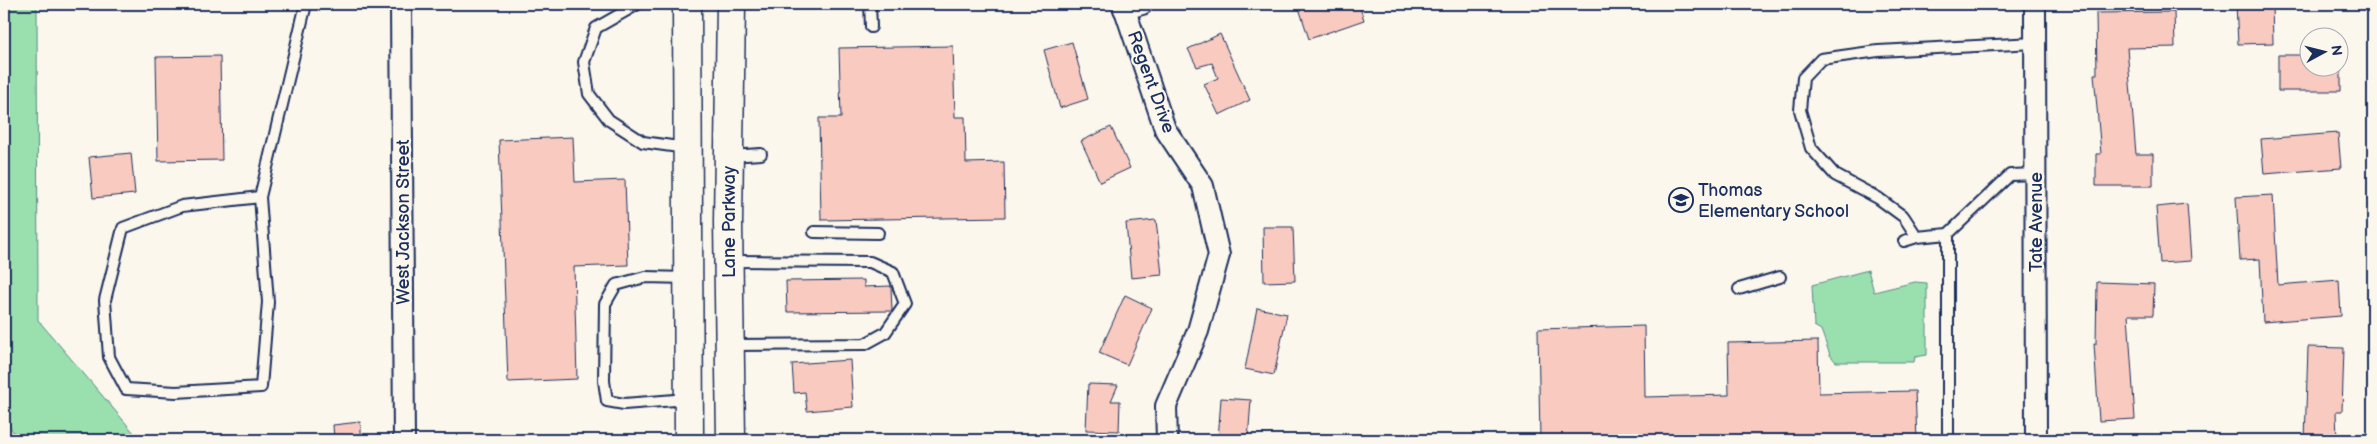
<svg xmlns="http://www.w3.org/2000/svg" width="2377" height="444" viewBox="0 0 2377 444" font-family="'Balsamiq Sans',sans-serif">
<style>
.green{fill:#9ae0ae;stroke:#5a8886}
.building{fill:#f9cabf;stroke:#1b2f5e}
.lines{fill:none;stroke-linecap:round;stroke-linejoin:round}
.service-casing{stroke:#1b2f5e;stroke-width:14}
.minor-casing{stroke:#1b2f5e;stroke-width:24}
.trunk-casing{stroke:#1b2f5e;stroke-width:31}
.service{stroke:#fbf7ec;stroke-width:10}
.minor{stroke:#fbf7ec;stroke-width:20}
.trunk{stroke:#fbf7ec;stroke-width:28}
.labels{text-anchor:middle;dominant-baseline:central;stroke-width:4.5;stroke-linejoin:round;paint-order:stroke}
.street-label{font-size:18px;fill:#1b2f5e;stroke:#fbf7ec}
.poi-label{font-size:18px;fill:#1b2f5e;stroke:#fbf7ec;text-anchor:start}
</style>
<rect width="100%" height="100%" fill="#fbf7ec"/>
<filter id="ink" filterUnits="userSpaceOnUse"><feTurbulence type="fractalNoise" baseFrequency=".02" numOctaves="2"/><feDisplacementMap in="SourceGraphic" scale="10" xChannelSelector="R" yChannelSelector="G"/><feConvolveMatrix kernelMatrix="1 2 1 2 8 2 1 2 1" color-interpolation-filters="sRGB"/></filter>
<g filter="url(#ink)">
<!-- green -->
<g class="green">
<path d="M 4,4 L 37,4 L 38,320 L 140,440 L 18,440 L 4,417 Z"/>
<path d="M 1868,270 L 1874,292 L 1915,282 L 1927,283 L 1927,355 L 1915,357 L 1914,362 L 1836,362 L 1830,355 L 1821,330 L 1814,326 L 1812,285 Z"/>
</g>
<!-- building -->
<g class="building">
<path d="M 1312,4 L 1359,4 L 1364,20 L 1309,39 L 1299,8 Z"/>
<path d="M 2236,4 L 2272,4 L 2273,43 L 2238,44 Z"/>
<path d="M 2174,12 L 2175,47 L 2127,48 L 2136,154 L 2153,154 L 2153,186 L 2096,186 L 2096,154 L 2101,154 L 2094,74 L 2097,74 L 2096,13 Z"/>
<path d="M 1220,34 L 1250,100 L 1219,115 L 1204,84 L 1218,78 L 1212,63 L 1197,67 L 1188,49 Z"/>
<path d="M 1072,42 L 1088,99 L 1060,108 L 1044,50 Z"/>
<path d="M 953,46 L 955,117 L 965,117 L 966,163 L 1004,162 L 1005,217 L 821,220 L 819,118 L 841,118 L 839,48 Z"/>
<path d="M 2278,55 L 2310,55 L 2310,68 L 2340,68 L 2341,55 L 2341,91 L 2278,91 Z"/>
<path d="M 220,56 L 222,160 L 158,161 L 156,57 Z"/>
<path d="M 1111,127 L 1130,168 L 1100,182 L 1081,141 Z"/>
<path d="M 2338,133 L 2341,168 L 2264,174 L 2261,139 Z"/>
<path d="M 573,137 L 575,182 L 625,180 L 628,265 L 574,267 L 577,379 L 508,382 L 499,140 Z"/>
<path d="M 131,153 L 135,194 L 93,198 L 89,157 Z"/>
<path d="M 2273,195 L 2278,285 L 2339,280 L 2341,316 L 2263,322 L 2260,259 L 2240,260 L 2236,197 Z"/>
<path d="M 2187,204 L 2191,261 L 2160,263 L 2156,207 Z"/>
<path d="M 1156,220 L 1162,275 L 1131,278 L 1126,223 Z"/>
<path d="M 1263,227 L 1293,227 L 1295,281 L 1264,282 Z"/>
<path d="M 864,280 L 864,287 L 891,286 L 892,311 L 787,312 L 786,281 Z"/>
<path d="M 2097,282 L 2154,284 L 2153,315 L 2128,315 L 2135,419 L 2099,421 L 2094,344 L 2096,344 Z"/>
<path d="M 1125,295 L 1152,308 L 1127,365 L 1099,353 Z"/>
<path d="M 1257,308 L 1287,314 L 1274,375 L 1245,369 Z"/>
<path d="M 1644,326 L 1645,397 L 1729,395 L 1728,343 L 1818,341 L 1819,393 L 1915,391 L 1917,440 L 1540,440 L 1538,329 Z"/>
<path d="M 2308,347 L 2344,348 L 2342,411 L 2336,411 L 2337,440 L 2305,440 Z"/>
<path d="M 850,360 L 853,407 L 807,411 L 805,392 L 794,393 L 792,364 Z"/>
<path d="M 1088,384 L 1118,385 L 1111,401 L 1120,401 L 1119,431 L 1086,430 Z"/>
<path d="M 1221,398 L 1251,400 L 1248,440 L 1218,440 Z"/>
<path d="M 360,422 L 362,440 L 334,440 L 333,425 Z"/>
</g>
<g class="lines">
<defs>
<g id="service">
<path d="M 638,4 L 596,28 L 584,62 L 589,94 L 609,120 L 643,142 L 686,148"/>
<path d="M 870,4 L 871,27"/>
<path d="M 730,156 L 761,154"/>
<path d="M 260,197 L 268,302 L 261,387 L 176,392 L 126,389 L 109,357 L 105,300 L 123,228 L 182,206 Z"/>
<path d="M 260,197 L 306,4"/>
<path d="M 814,232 L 878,233"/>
<path d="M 1948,234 L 1948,440"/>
<path d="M 1917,237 L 1904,217 L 1878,198 L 1835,175 L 1811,148 L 1800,110 L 1803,78 L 1821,59 L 1878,51 L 2035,43"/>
<path d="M 1904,241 L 1917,237 L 1948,234 L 2010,175 L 2036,174"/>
<path d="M 729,261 L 870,262 L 893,272 L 905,304 L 885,333 L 865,344 L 731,345"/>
<path d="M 1739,289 L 1780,277"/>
<path d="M 688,399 L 624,404 L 607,401 L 604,381 L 605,304 L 616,285 L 645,277 L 688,278"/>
</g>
<g id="minor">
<path d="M 401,4 L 404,440"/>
<path d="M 1123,4 L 1165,129 L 1203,186 L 1219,255 L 1198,331 L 1166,406 L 1167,440"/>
<path d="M 2035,4 L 2036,440"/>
<path d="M 1124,9 L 1142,4"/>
</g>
<g id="trunk">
<path d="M 687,4 L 689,440"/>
<path d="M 731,4 L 728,222 L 731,440"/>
</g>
</defs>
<!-- service casing -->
<use href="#service" class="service-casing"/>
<!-- minor casing -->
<use href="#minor" class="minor-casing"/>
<!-- trunk casing -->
<use href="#trunk" class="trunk-casing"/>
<!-- service -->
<use href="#service" class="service"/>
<!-- minor -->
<use href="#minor" class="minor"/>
<!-- trunk -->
<use href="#trunk" class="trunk"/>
</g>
</g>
<!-- icons -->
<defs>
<symbol id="school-ring" viewBox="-11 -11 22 22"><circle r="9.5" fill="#fbf7ec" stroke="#1b2f5e" stroke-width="1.5"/><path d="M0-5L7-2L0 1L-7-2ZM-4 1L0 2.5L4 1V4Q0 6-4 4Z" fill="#1b2f5e"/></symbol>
</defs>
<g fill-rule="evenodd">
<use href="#school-ring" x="1667" y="186" width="28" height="28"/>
</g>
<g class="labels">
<!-- street labels -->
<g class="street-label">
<text transform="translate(1151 82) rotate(70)">Regent Drive</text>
<text transform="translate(403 222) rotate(-90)">West Jackson Street</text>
<text transform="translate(729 222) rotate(-90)">Lane Parkway</text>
<text transform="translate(2036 222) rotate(-90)">Tate Avenue</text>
</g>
<!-- poi labels -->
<g class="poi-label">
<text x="1698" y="190">Thomas<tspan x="1698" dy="21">Elementary School</tspan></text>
</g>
</g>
<!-- margin -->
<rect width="2377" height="444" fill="none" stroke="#fbf7ec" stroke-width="20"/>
<rect x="10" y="10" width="2357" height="424" fill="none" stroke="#1b2f5e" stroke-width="2" filter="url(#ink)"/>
<!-- north arrow -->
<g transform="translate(2324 52) rotate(83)"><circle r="24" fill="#fbf7ec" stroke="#a1a7b3"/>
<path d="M0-4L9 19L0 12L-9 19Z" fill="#1b2f5e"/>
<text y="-8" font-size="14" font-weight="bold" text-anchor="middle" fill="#1b2f5e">N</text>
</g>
</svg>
